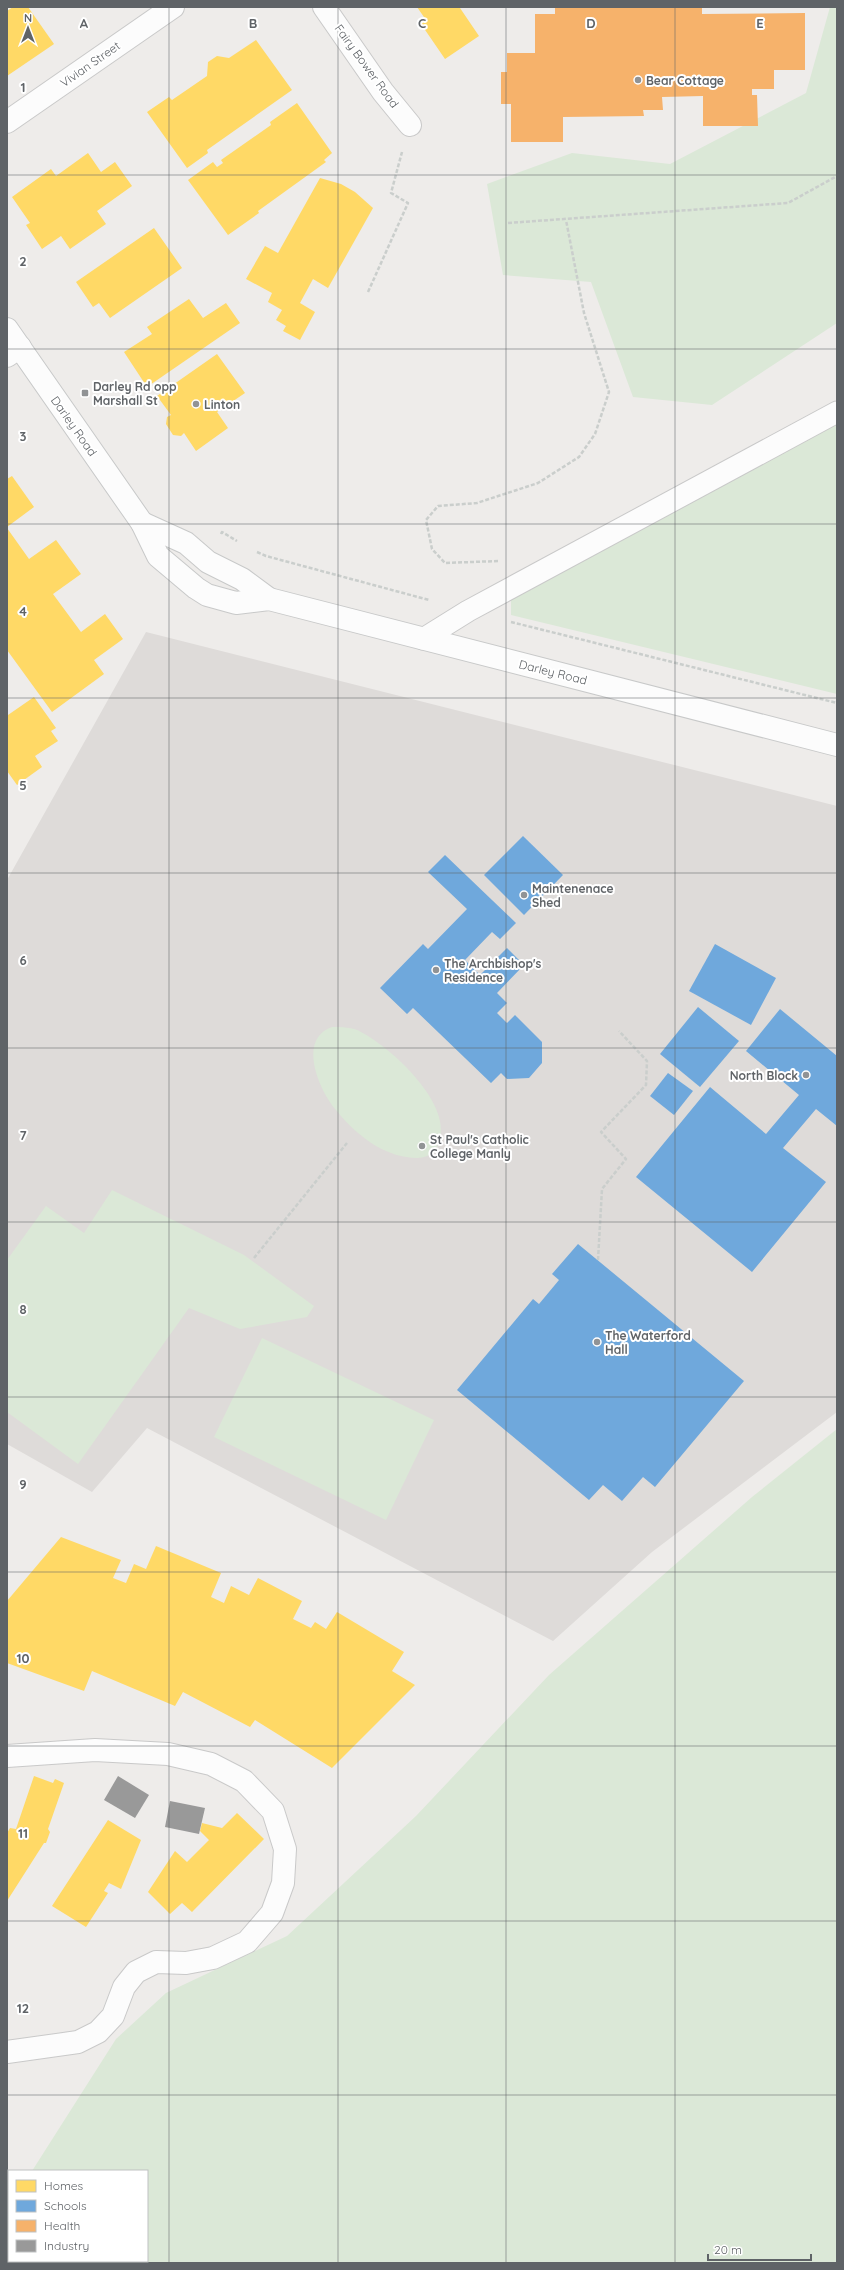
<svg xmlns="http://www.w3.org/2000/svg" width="844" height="2270" viewBox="0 0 844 2270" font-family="Quicksand,sans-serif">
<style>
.education{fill:#dedbd9}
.green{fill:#dbe8d7}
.homes{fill:#ffd966}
.schools{fill:#6fa8dc}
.health{fill:#f6b26b}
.industry{fill:#999}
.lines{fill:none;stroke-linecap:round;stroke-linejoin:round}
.lane-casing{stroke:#c9c9c9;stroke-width:23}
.street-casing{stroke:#c9c9c9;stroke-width:24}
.secondary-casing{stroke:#c8c9c9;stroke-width:24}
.path{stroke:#cacecc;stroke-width:2.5;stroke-dasharray:4 2;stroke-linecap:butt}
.lane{stroke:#fcfcfc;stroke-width:21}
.street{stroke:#fcfcfc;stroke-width:22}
.secondary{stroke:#fcfcfc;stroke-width:22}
.grid{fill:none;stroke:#5f6367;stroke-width:1;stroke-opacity:0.55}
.poi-dot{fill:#919395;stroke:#fff;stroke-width:1.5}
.labels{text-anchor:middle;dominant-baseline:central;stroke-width:4;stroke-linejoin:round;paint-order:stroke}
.street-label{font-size:12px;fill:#5f6367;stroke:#fff}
.poi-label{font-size:12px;font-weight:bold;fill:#5f6367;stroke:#fff;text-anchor:start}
.grid-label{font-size:13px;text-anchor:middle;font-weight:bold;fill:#5f6367;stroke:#fff;stroke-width:4;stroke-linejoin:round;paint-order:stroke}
</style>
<rect width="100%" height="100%" fill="#eeecea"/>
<!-- education -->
<path class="education" d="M 146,632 L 837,806 L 837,1412 L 652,1552 L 553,1641 L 147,1428 L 92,1492 L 7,1444 L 7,880 Z"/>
<!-- green -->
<g class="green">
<path d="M 830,7 L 837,7 L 837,323 L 712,405 L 633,397 L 591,282 L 503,275 L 487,184 L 572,153 L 670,164 L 806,93 Z"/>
<path d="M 837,422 L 837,694 L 511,615 L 511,599 Z"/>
<path d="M 332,1027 C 341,1027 353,1027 361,1032 C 392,1048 462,1111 435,1150 C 431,1155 424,1158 417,1158 C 403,1158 388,1153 376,1146 C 361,1137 347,1124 336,1110 C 319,1090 297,1039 332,1027 Z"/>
<path d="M 112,1190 L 244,1255 L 314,1306 L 307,1317 L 240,1329 L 189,1308 L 78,1464 L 7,1412 L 7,1260 L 46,1206 L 84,1233 Z"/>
<path d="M 262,1338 L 434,1420 L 386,1520 L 214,1437 Z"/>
<path d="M 837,1429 L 837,2263 L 7,2263 L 7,2210 L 9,2207 L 9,2261 L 147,2261 L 147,2171 L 32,2171 L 116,2039 L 166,1993 L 287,1936 L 416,1816 L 549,1675 L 752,1497 Z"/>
</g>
<!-- homes -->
<g class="homes">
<path d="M 13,7 L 28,7 L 54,44 L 7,76 L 7,11 Z"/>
<path d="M 417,7 L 461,7 L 460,8 L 479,36 L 445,59 L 421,24 L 426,20 Z"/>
<path d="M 256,40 L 292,90 L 207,150 L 208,153 L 187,168 L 147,112 L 169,97 L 172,100 L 207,76 L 208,62 L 217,56 L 229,58 Z"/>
<path d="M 297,103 L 332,153 L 324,160 L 326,162 L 258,211 L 259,213 L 228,235 L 188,180 L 213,162 L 217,167 L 223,163 L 221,160 L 271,125 L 270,122 Z"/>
<path d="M 88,153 L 101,172 L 115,162 L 132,186 L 97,211 L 106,224 L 70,249 L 61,236 L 42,249 L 26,225 L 30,223 L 12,197 L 51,169 L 56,176 Z"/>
<path d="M 320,178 L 341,184 L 355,192 L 373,208 L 328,288 L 313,279 L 300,303 L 315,312 L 300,340 L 283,331 L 286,326 L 276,320 L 282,310 L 268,302 L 272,293 L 246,279 L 265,246 L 278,253 Z"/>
<path d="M 154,228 L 182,268 L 110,318 L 99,303 L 93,307 L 76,282 Z"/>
<path d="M 189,299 L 203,318 L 226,303 L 240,323 L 147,387 L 124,352 L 152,334 L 147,327 Z"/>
<path d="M 217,354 L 245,393 L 217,412 L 228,428 L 196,451 L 184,433 L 181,436 L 173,435 L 166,424 L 167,417 L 171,415 L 157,396 Z"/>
<path d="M 12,476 L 34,507 L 7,527 L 7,479 Z"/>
<path d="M 7,528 L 29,559 L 56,540 L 81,574 L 53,594 L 81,632 L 105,614 L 123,639 L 94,660 L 104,674 L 52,712 L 7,650 Z"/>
<path d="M 34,697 L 56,728 L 51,731 L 58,741 L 35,756 L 42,767 L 17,785 L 7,771 L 7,713 L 8,715 Z"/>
<path d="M 61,1537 L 121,1560 L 113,1578 L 126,1583 L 134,1564 L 146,1569 L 156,1546 L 221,1573 L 211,1597 L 224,1603 L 231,1586 L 249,1595 L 258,1578 L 302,1601 L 293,1619 L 311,1628 L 315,1622 L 326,1629 L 337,1612 L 404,1652 L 392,1671 L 415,1685 L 332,1768 L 255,1720 L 250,1727 L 183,1692 L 175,1706 L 92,1671 L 84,1691 L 7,1663 L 7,1601 Z"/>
<path d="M 34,1776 L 53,1783 L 55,1779 L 64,1783 L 48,1829 L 50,1832 L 46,1843 L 44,1843 L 7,1901 L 7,1833 L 10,1828 L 16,1829 Z"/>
<path d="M 237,1813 L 264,1839 L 192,1912 L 182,1903 L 170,1914 L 148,1892 L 175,1851 L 187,1862 L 209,1840 L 200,1831 L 202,1823 L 222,1828 Z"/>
<path d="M 108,1820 L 141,1840 L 121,1889 L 109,1883 L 104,1891 L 108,1893 L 86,1927 L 52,1906 Z"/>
</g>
<!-- schools -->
<g class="schools">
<path d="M 523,836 L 563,875 L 524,915 L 484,875 Z"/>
<path d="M 445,855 L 516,923 L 500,939 L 492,932 L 465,960 L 480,975 L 507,948 L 524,965 L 497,993 L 507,1003 L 497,1013 L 507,1023 L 515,1015 L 542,1042 L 542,1063 L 529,1078 L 507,1079 L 501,1073 L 491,1083 L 413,1008 L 407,1014 L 380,988 L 423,944 L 428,949 L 467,909 L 428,872 Z"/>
<path d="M 715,944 L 776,978 L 751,1025 L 689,991 Z"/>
<path d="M 698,1007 L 739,1041 L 700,1087 L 660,1054 Z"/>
<path d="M 780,1009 L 837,1056 L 837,1126 L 816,1109 L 783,1148 L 826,1182 L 752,1272 L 636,1177 L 710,1087 L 766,1134 L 799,1095 L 746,1051 Z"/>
<path d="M 668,1073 L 693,1091 L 674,1115 L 650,1096 Z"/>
<path d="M 578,1244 L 744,1381 L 655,1487 L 643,1477 L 622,1501 L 603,1485 L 589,1500 L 457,1390 L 533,1299 L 539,1304 L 559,1280 L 552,1274 Z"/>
</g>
<!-- health -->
<path class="health" d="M 555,7 L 702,7 L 702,14 L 805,13 L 805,70 L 774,70 L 774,89 L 752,89 L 752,95 L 757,95 L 758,126 L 703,126 L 703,96 L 662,97 L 663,110 L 643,110 L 644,116 L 563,117 L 563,142 L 511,142 L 511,104 L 501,104 L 501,72 L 507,72 L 507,53 L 535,53 L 535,14 L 555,14 Z"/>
<!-- industry -->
<g class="industry">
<path d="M 118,1776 L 149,1795 L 135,1818 L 104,1800 Z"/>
<path d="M 170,1801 L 205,1808 L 199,1834 L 165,1827 Z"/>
</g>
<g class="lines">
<defs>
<path id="lane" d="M 423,639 L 468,611 L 837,412"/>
<g id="street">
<path d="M 324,7 L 383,92 L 410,125"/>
<path d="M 7,122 L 173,7"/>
<path d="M 7,356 L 20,347"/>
<path d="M 7,1756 L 95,1750 L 168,1754 L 211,1764 L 244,1781 L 273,1811 L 285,1849 L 283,1883 L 272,1913 L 247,1942 L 213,1958 L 186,1963 L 156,1962 L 136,1972 L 124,1987 L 113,2016 L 98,2032 L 78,2042 L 7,2052"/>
</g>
<g id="secondary">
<path d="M 7,329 L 142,523 L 158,556 L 196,588 L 207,595 L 236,603 L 269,599 L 837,745"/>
<path d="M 142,523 L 186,543 L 208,562 L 242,579 L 269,599"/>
</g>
</defs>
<!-- lane casing -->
<use href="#lane" class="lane-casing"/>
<!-- street casing -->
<use href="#street" class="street-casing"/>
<!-- secondary casing -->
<use href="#secondary" class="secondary-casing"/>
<!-- path -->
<g class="path">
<path d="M 508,223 L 788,203 L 837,176"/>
<path d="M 368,292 L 408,203 L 391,193 L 402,152"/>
<path d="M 221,534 L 222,532 L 237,541"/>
<path d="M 257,552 L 266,556 L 429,600"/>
<path d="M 498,561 L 445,563 L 432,549 L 426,520 L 438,506 L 477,503 L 538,483 L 579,457 L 595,434 L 609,392 L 584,313 L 566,220"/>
<path d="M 511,622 L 837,703"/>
<path d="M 254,1258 L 347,1143"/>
<path d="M 598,1260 L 602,1189 L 626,1159 L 601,1132 L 646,1085 L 647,1061 L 619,1031"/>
</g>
<!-- lane -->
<use href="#lane" class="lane"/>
<!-- street -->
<use href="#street" class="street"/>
<!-- secondary -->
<use href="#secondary" class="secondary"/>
</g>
<!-- grid -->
<path class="grid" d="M 169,7 L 169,2263M 338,7 L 338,2263M 506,7 L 506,2263M 675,7 L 675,2263M 7,175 L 837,175M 7,349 L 837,349M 7,524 L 837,524M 7,698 L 837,698M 7,873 L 837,873M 7,1048 L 837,1048M 7,1222 L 837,1222M 7,1397 L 837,1397M 7,1572 L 837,1572M 7,1746 L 837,1746M 7,1921 L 837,1921M 7,2095 L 837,2095"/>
<!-- markers -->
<g class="poi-dot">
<circle cx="638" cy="80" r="4"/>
<rect x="81" y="389" width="8" height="8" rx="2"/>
<circle cx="196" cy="404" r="4"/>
<circle cx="524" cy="895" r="4"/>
<circle cx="436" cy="970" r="4"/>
<circle cx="806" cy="1075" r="4"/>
<circle cx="422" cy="1146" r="4"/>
<circle cx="597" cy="1342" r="4"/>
</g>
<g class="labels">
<!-- street labels -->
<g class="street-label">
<text transform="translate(90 64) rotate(-35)">Vivian Street</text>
<text transform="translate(367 66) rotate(54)">Fairy Bower Road</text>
<text transform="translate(74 426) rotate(55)">Darley Road</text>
<text transform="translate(553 672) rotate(14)">Darley Road</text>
</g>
<!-- poi labels -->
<g class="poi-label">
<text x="646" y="80">Bear Cottage</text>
<text x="93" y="386">Darley Rd opp<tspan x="93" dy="14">Marshall St</tspan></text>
<text x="204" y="404">Linton</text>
<text x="532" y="888">Maintenenace<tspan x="532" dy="14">Shed</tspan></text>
<text x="444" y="963">The Archbishop's<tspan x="444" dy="14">Residence</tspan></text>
<text x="798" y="1075" text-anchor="end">North Block</text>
<text x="430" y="1139">St Paul's Catholic<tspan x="430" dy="14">College Manly</tspan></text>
<text x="605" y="1335">The Waterford<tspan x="605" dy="14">Hall</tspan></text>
</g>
</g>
<g class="grid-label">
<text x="84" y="28">A</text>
<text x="253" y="28">B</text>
<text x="422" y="28">C</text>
<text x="591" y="28">D</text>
<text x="760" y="28">E</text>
<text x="23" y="92">1</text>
<text x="23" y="266">2</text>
<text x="23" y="441">3</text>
<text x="23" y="616">4</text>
<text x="23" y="790">5</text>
<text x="23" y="965">6</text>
<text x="23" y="1140">7</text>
<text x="23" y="1314">8</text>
<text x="23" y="1489">9</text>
<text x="23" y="1663">10</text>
<text x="23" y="1838">11</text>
<text x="23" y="2013">12</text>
</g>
<!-- border -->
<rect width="844" height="2270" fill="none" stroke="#5f6367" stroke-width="16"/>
<!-- legend -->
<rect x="8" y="2170" width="140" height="92" fill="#ffffff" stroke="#bfc1c2"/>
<rect x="16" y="2180" width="20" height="12" fill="#ffd966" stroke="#bfc1c2"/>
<text x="44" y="2190" font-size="12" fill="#5f6367">Homes</text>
<rect x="16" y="2200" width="20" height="12" fill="#6fa8dc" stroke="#bfc1c2"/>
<text x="44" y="2210" font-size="12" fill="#5f6367">Schools</text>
<rect x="16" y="2220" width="20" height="12" fill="#f6b26b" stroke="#bfc1c2"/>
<text x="44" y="2230" font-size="12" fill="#5f6367">Health</text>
<rect x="16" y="2240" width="20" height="12" fill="#999999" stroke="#bfc1c2"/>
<text x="44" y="2250" font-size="12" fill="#5f6367">Industry</text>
<!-- north arrow -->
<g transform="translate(28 28)" stroke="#ffffff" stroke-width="3" paint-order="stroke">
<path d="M0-3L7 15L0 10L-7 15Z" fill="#5f6367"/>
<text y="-6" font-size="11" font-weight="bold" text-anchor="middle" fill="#5f6367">N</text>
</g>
<!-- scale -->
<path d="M708 2254v6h103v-6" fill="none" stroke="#5f6367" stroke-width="2"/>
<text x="714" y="2254" font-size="12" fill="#5f6367" stroke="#ffffff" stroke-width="3" paint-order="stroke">20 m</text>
</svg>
